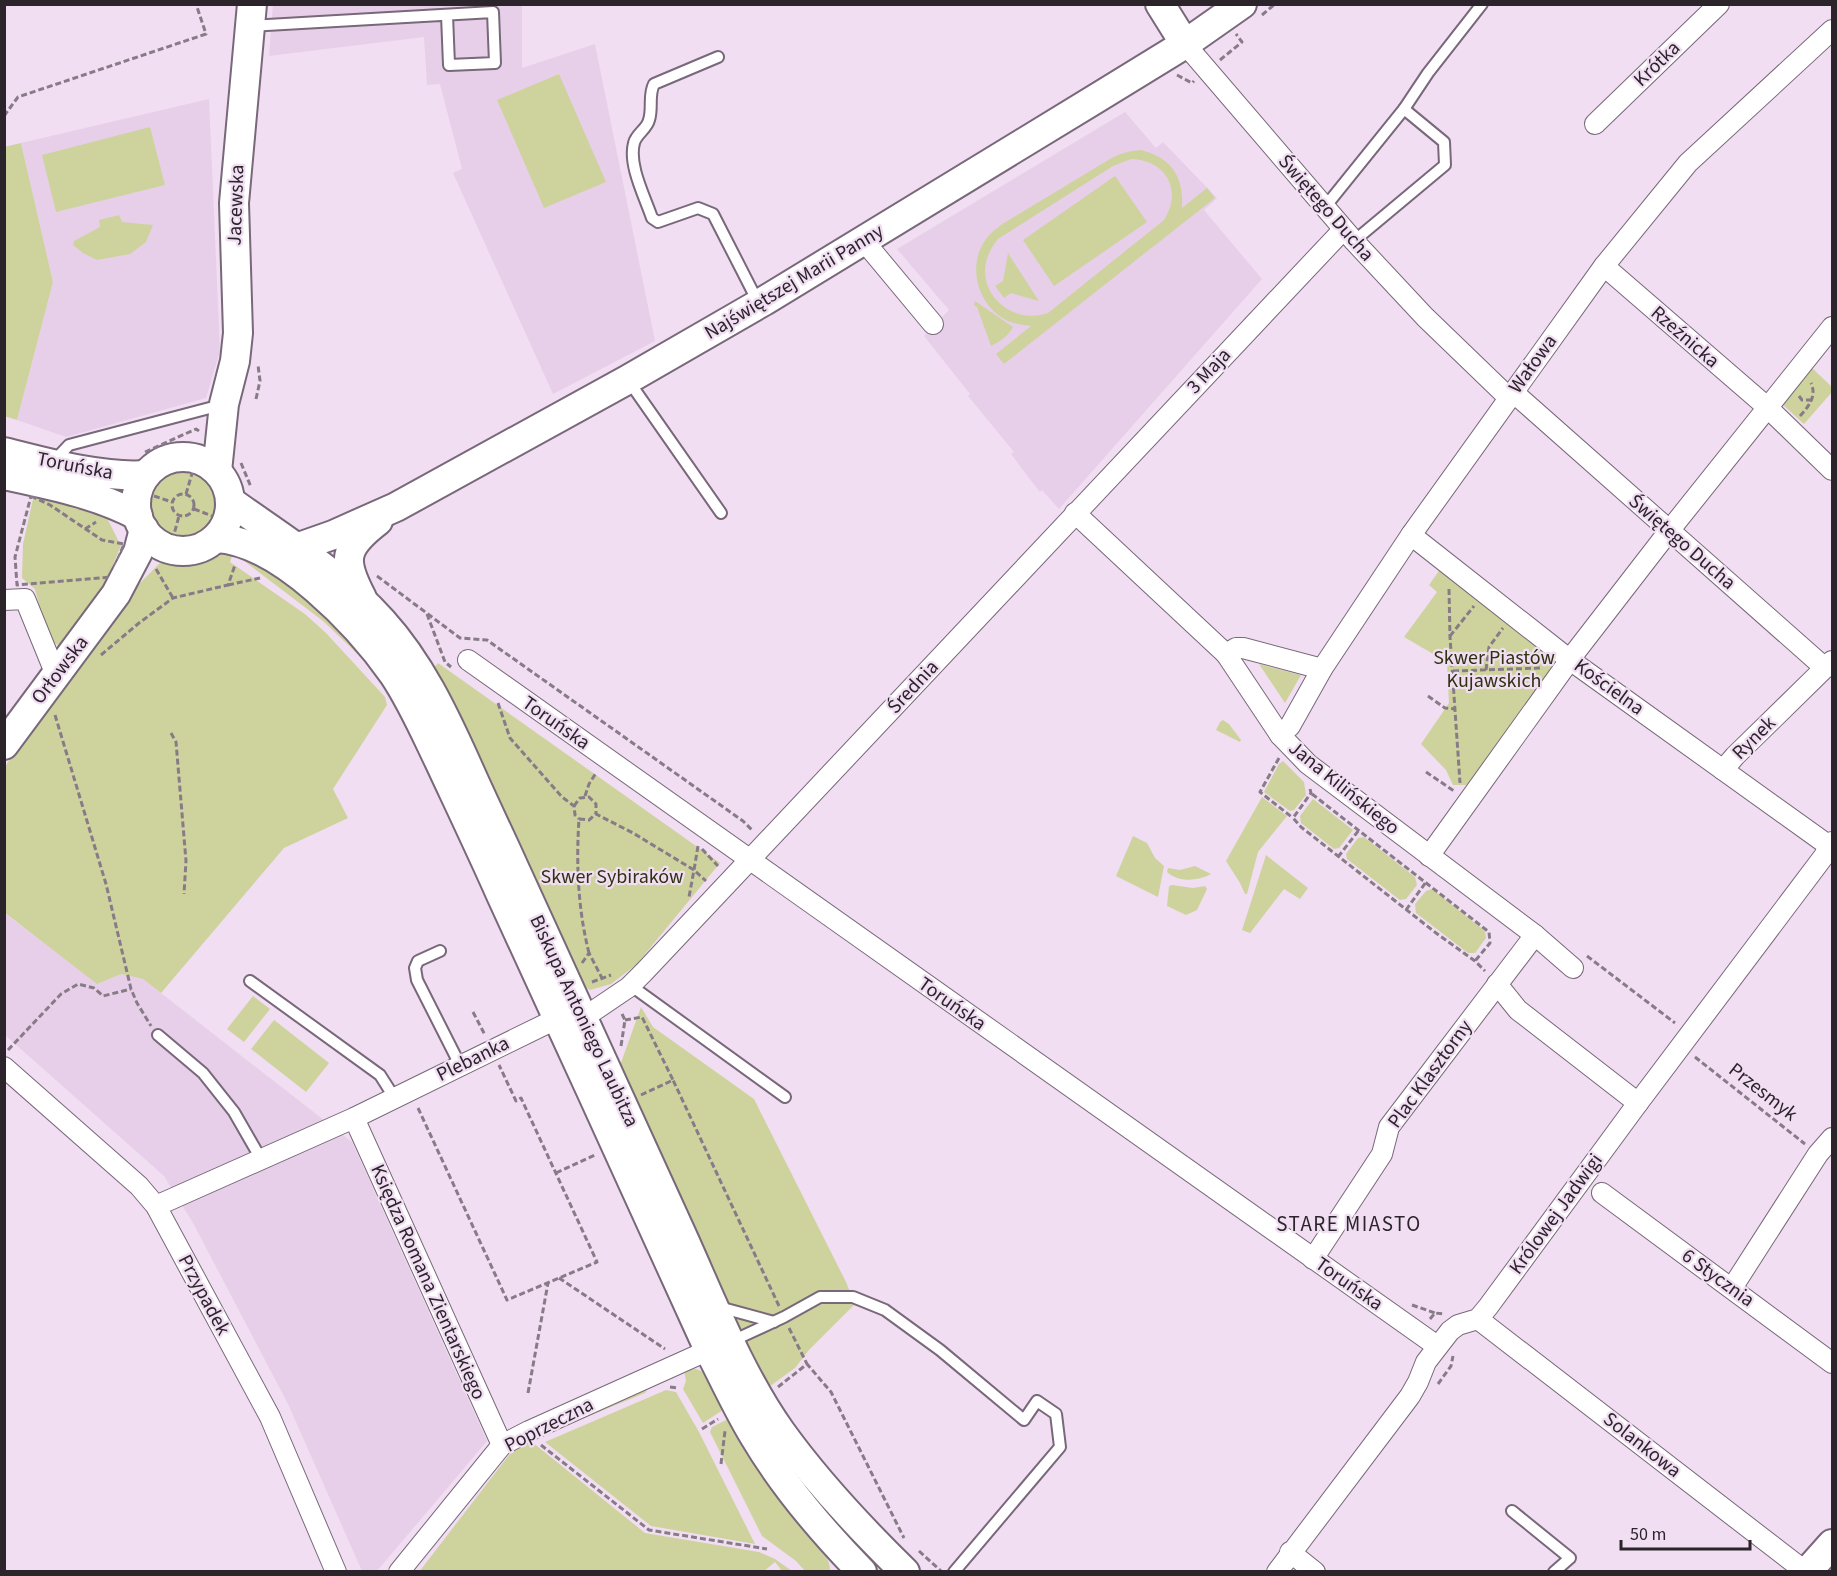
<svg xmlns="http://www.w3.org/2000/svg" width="1837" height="1576" viewBox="0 0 1837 1576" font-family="'Source Sans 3',sans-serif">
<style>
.built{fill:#e7cfe9}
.green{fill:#ced39d;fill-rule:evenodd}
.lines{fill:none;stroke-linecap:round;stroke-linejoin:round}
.lane-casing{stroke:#786879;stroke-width:14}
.street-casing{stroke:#786879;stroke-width:22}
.secondary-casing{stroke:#786879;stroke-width:32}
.path{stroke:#887b88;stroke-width:3;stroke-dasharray:6 3;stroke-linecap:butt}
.lane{stroke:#fff;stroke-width:10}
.street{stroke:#fff;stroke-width:20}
.secondary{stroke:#fff;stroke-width:28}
.labels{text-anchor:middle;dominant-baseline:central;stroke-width:4.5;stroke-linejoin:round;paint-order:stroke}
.street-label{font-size:20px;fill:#2b242b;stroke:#f1def2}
.park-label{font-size:20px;fill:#2f3111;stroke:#f1def2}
.neighbourhood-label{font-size:21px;letter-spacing:1.5px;fill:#2b242b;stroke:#f1def2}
</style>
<rect width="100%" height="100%" fill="#f1def2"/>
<!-- built -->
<g class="built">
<path d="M 273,4 L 522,5 L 522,68 L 595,44 L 655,341 L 553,394 L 453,173 L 462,169 L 440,84 L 427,85 L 424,37 L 269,56 Z"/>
<path d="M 209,99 L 220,351 L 206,398 L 66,437 L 17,420 L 53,282 L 21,143 Z"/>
<path d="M 1125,112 L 1156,148 L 1163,142 L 1217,198 L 1204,210 L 1262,279 L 1059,509 L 1042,490 L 1040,492 L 1029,478 L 1011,454 L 1014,452 L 968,396 L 970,394 L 924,336 L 949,310 L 897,249 Z"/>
<path d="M 4,913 L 97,983 L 121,974 L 143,979 L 352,1142 L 487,1441 L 377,1571 L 362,1571 L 288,1404 L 193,1223 L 164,1176 L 5,1035 Z"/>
</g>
<!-- green -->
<g class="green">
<path d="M 559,74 L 606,182 L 544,208 L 497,100 Z"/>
<path d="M 150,127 L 165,185 L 56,212 L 42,155 Z"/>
<path d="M 21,143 L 53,282 L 17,420 L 4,416 L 4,147 Z"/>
<path d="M 1141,150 C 1172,158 1184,177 1182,208 L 1207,188 L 1215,198 L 1004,364 L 996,354 L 1031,326 C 1023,325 1016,324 1008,321 C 978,307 966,266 986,239 C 991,232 997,228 1004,223 L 1110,159 C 1120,153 1129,151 1141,150 ZM 1131,159 C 1166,160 1183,190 1164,220 L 1048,313 C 1018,324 984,301 985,269 C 986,257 991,248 998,239 L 1113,166 Z"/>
<path d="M 1115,176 L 1147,222 L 1054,286 L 1023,240 Z"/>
<path d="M 119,215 L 122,222 L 153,225 L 146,242 L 130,254 L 97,260 L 83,253 L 73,245 L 74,241 L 100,227 L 99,220 Z"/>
<path d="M 1008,253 L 1039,301 L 1011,293 L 1004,298 L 995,286 L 1003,281 Z"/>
<path d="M 975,301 L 1013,327 C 1008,336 1001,341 991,346 L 977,307 L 974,305 Z"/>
<path d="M 1812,368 L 1832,387 L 1832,392 L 1804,424 L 1780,402 Z"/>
<circle cx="184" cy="505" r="35"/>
<path d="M 35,490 L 101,506 L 121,546 L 105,583 L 60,646 L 48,640 L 35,589 L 22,578 L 23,544 Z"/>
<path d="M 235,547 L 230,562 L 305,614 L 326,633 L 385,697 L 387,705 L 333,789 L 348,818 L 284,848 L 161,993 L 143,979 L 121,974 L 97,984 L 5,913 L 4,768 L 127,596 L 160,563 L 173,558 L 187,558 L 200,555 L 209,550 Z"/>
<path d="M 246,551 L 322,608 L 366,662 L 323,621 L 243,560 Z"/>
<path d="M 1441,568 L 1552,653 L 1552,665 L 1549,674 L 1470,782 L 1466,785 L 1453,785 L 1446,770 L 1421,744 L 1449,703 L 1447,662 L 1404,637 L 1437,592 L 1429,585 Z"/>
<path d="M 438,663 L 720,863 L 636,965 L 611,984 L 590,990 L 578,982 L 431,671 Z"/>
<path d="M 1259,664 L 1301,675 L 1285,703 Z"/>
<path d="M 1223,720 L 1229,724 L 1241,740 L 1240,742 L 1216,730 L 1220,722 Z"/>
<path d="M 1283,761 L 1304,782 L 1306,795 L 1294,810 L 1290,811 L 1264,792 L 1279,764 Z"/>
<path d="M 1262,797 L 1287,816 L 1258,852 L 1247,894 L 1245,894 L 1240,883 L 1226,861 Z"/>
<path d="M 1313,799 L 1353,830 L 1339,848 L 1334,849 L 1301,823 L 1300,816 Z"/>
<path d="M 1133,836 L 1147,843 L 1155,858 L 1164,866 L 1158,897 L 1116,876 Z"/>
<path d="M 1364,837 L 1415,877 L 1417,885 L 1406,899 L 1400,900 L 1347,859 L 1346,854 L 1358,838 Z"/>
<path d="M 1266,855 L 1308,888 L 1300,899 L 1284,889 L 1250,933 L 1242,930 L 1243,927 Z"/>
<path d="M 1195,866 L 1211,874 C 1198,881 1179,883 1167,872 L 1168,868 L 1180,870 Z"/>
<path d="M 1172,885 L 1193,888 L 1205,886 L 1207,889 L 1197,910 L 1186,915 L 1167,906 L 1169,886 Z"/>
<path d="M 1432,889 L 1485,931 L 1486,938 L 1475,953 L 1468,953 L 1416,913 L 1415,904 L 1426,891 Z"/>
<path d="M 253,996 L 270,1009 L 244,1042 L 227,1029 Z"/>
<path d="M 641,1007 L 653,1027 L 754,1099 L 846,1282 L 855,1304 L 809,1350 L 795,1368 L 766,1389 L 618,1071 Z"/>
<path d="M 274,1020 L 329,1063 L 306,1092 L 251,1049 Z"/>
<path d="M 696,1369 L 709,1374 L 726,1408 L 703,1423 L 683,1389 L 686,1381 L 684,1370 Z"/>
<path d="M 651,1384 L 645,1393 L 540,1436 Z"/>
<path d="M 666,1390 L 676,1392 L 699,1432 L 755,1544 L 651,1526 L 545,1442 Z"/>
<path d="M 730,1418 C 756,1456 779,1497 808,1533 C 816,1544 831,1557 830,1571 L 805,1571 L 796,1561 L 762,1536 L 710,1432 L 712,1427 Z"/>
<path d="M 527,1438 L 645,1533 L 759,1552 L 775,1559 L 792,1571 L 782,1571 L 775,1562 L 763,1572 L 419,1572 L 519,1442 Z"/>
</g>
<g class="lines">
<defs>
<g id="lane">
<path d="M 250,26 L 493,12 L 495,63 L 449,65 L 447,15"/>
<path d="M 718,57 L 654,84 C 648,95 653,108 649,120 C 647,129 636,134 634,143 C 628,165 645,197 652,218 L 658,222 L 698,208 L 713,214 L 759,304"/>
<path d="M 1325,207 L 1404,109 L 1428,73 L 1482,4"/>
<path d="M 1354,241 L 1445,165 L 1444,142 L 1404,109"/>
<path d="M 628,380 L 721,513"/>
<path d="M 54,461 L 69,445 L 221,405"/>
<path d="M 440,951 L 418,961 L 415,968 L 417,980 L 460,1065"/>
<path d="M 250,981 L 380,1075 L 394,1097"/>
<path d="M 630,985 L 785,1097"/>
<path d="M 158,1035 L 203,1073 L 234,1112 L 261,1159"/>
<path d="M 719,1307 L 774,1322"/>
<path d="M 730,1342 L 784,1317 L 820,1297 L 853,1297 L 885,1310 L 940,1350 L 1024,1420 L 1037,1401 L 1056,1414 L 1060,1447 L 954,1572"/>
<path d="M 1512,1511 L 1570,1558 L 1554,1572"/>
</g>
<g id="street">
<path d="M 1185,44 L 1354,241 L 1425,317 L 1509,398"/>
<path d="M 1595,124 L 1719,4"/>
<path d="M 863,240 L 933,324"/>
<path d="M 1604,266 L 1767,407 L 1832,470"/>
<path d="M 1513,392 L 1825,668"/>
<path d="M 1075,513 L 1226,654 L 1280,735 L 1308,764 L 1535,935 L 1573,968"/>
<path d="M 1411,535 L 1570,660 L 1832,848"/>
<path d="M 4,600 L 25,599 L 56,675"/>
<path d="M 1226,654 L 1236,648 L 1243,648 L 1322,669"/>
<path d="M 468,660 L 1437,1346"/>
<path d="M 1280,735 L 1290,726 L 1322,669 L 1411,535 L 1604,266 L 1688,163 L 1832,30"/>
<path d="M 1723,770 L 1735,756 L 1832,661"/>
<path d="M 1429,856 L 1577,650 L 1669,531 L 1832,327"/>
<path d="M 1497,984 L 1518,1010 L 1638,1103"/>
<path d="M 4,1067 L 139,1186 L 156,1206 L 270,1417 L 336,1572"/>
<path d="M 354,1118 L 502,1445"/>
<path d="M 1602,1193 L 1832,1363"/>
<path d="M 156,1206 L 354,1118 L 558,1018 L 592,1012 L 629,987 L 644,972 L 1343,230"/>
<path d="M 1313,1259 L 1382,1154 L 1389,1127 L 1535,935"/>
<path d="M 1732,1288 L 1818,1154 L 1832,1138"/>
<path d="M 1478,1319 L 1806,1572"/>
<path d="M 1290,1552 L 1315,1572"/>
<path d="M 399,1572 L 502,1445 L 529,1431 L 709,1350"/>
<path d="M 1277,1572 L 1410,1396 L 1418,1382 L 1426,1362 L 1450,1331 L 1458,1325 L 1478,1319 L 1488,1307 L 1638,1103 L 1824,856 L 1832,842"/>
</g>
<g id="secondary">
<path d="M 1160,4 L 1185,44"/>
<path d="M 4,452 C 48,463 101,478 146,475"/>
<circle cx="183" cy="504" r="47"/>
<path d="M 217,471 L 224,404 L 235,361 L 238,333 L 234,203 L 252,4"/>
<path d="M 4,475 C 50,485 97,494 138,516"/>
<path d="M 230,501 C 282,538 339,573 382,621 C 420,663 444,714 467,765 C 482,799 498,832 513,865 C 568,984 622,1104 677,1224 C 708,1291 738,1372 781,1432 C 817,1482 860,1528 905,1572"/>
<path d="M 216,538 C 280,541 359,625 394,675 C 412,702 425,732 439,761 C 460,806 481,850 501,895 C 571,1046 640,1199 709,1350 C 724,1379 737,1408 754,1436 C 783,1485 822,1531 862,1572"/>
<path d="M 296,548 L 333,535 L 396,507 L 627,380 L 764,301 L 1097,98 L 1185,44 L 1242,4"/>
<path d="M 362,598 C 342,560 343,548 378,521"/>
<path d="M 4,745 L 116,594 L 138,552 L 144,529"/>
<path d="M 1807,1572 L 1832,1544"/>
</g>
</defs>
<!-- lane casing -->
<use href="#lane" class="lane-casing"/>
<!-- street casing -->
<use href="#street" class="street-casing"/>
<!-- secondary casing -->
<use href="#secondary" class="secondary-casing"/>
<!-- path -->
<g class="path">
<path d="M 1262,15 L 1275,4"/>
<path d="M 1220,60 L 1242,42 L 1236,34"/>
<path d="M 1177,75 L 1192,83 L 1194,81"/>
<path d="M 4,116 L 18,97 L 206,34 L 196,4"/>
<path d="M 1799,396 L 1802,400 L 1812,400"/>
<path d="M 256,399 L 260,381 L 258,365"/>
<path d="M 1800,416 C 1809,406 1817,396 1811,383"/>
<path d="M 145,452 L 196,429 L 199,431"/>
<path d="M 241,463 L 251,487"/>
<circle cx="183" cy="505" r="11"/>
<path d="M 186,494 L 193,470"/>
<path d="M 31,496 L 50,505 L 102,540 L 124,544 L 111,577 L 17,585 L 15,557 Z"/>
<path d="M 154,496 L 172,502"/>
<path d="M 194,509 L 212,516"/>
<path d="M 85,529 L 96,522"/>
<path d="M 170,549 L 179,516"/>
<path d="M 156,569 L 173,598"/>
<path d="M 377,576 L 460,638 L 487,640 L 743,821 L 753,831"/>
<path d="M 228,585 L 260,578"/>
<path d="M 1449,589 L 1450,637 L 1460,783"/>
<path d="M 427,614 L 445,662 L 451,667"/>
<path d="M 1450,636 L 1474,606"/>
<path d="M 101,655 L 139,623 L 173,598 L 228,585 L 235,565"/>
<path d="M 1486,670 L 1489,647 L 1503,628"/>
<path d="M 1453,671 L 1541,668"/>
<path d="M 1428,696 L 1445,708 L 1455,709"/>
<path d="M 498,703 L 510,738 L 562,797 L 574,806 L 575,815 L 579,819"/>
<path d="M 55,715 L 106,884 L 131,989 L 137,1003 L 151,1026"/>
<path d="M 171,733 L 176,742 L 186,861 L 184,894"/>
<path d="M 1279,758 L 1260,792 L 1293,818"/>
<path d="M 1426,772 L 1454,791"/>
<path d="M 1310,789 L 1311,793 L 1293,818 L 1301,827 L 1436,933 L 1475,961 L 1485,971"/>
<path d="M 1312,794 L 1489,932 L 1490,943 L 1475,961"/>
<path d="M 585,796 L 589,784 L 596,773"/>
<path d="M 574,806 L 580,798 L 589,797 L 596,804 L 596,814"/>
<path d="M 698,846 L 694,870 L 706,881"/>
<path d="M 702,849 L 718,866"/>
<path d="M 1338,857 L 1359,830"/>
<path d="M 1406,910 L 1426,882"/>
<path d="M 589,953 C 578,910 576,864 579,819 L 589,820 L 596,814 L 633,833 L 694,870 L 689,897"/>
<path d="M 1587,956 L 1675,1023"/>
<path d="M 582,963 L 589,953 L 603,980"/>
<path d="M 592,982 L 611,975"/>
<path d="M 473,1012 L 485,1035"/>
<path d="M 625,1020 L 642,1017 L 673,1080"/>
<path d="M 621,1046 L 625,1020 L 621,1012"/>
<path d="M 8,1050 L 61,994 L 78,984 L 94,988 L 103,996 L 131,989"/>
<path d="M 1695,1057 L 1805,1144"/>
<path d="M 641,1095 L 673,1080 L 779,1306"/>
<path d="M 418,1108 L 507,1300 L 597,1262 L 521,1098 L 516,1101 L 499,1065"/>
<path d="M 556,1173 L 595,1155"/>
<path d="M 559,1278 L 665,1349"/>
<path d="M 1412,1305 L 1435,1313"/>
<path d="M 1430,1319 L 1435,1313 L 1444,1314"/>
<path d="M 789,1328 L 807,1364"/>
<path d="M 1438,1384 L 1451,1366 L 1453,1356"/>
<path d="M 670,1387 L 678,1388"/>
<path d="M 778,1387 L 807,1364 L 831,1392 L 904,1538"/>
<path d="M 528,1393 L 548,1283"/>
<path d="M 702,1429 L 718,1419"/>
<path d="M 541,1445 L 649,1530 L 767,1549"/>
<path d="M 721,1464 L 725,1431"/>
<path d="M 919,1551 L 941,1571"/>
</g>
<!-- lane -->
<use href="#lane" class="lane"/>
<!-- street -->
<use href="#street" class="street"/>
<!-- secondary -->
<use href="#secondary" class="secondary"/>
</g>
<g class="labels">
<!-- street labels -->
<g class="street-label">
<text transform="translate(1657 64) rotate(-44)">Krótka</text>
<text transform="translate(236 205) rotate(-88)">Jacewska</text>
<text transform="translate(1326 208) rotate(49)">Świętego Ducha</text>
<text transform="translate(794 282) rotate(-31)">Najświętszej Marii Panny</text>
<text transform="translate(1685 337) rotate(41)">Rzeźnicka</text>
<text transform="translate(1533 364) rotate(-54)">Wałowa</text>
<text transform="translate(1209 371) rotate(-47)">3 Maja</text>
<text transform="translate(75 466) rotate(11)">Toruńska</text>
<text transform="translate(1682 542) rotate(41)">Świętego Ducha</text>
<text transform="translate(60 670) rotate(-53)">Orłowska</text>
<text transform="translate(913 687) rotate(-47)">Średnia</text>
<text transform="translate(1609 687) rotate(36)">Kościelna</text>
<text transform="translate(556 723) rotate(35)">Toruńska</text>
<text transform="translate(1754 738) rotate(-45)">Rynek</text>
<text transform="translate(1344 788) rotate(39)">Jana Kilińskiego</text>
<text transform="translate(952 1004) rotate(35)">Toruńska</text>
<text transform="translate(584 1021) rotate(65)">Biskupa Antoniego Laubitza</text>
<text transform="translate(473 1059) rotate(-26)">Plebanka</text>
<text transform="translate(1430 1074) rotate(-54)">Plac Klasztorny</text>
<text transform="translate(1763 1092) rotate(38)">Przesmyk</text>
<text transform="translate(1556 1214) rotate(-54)">Królowej Jadwigi</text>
<text transform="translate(1718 1278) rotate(36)">6 Stycznia</text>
<text transform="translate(428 1282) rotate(66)">Księdza Romana Zientarskiego</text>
<text transform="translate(1349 1284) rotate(35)">Toruńska</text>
<text transform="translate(204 1295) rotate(62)">Przypadek</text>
<text transform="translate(549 1425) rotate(-27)">Poprzeczna</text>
<text transform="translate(1642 1445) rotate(38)">Solankowa</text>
</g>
<!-- park labels -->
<g class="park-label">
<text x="1494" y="658">Skwer Piastów<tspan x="1494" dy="23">Kujawskich</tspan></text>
<text x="612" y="877">Skwer Sybiraków</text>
</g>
<!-- neighbourhood labels -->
<g class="neighbourhood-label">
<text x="1349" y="1224">STARE MIASTO</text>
</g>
</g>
<!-- border -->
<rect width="1837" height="1576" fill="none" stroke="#2b242b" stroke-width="12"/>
<!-- scale -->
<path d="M1621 1540v9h129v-9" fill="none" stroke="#2b242b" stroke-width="3"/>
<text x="1630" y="1540" font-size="18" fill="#2b242b" stroke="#f1def2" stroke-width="4.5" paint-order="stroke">50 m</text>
</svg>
